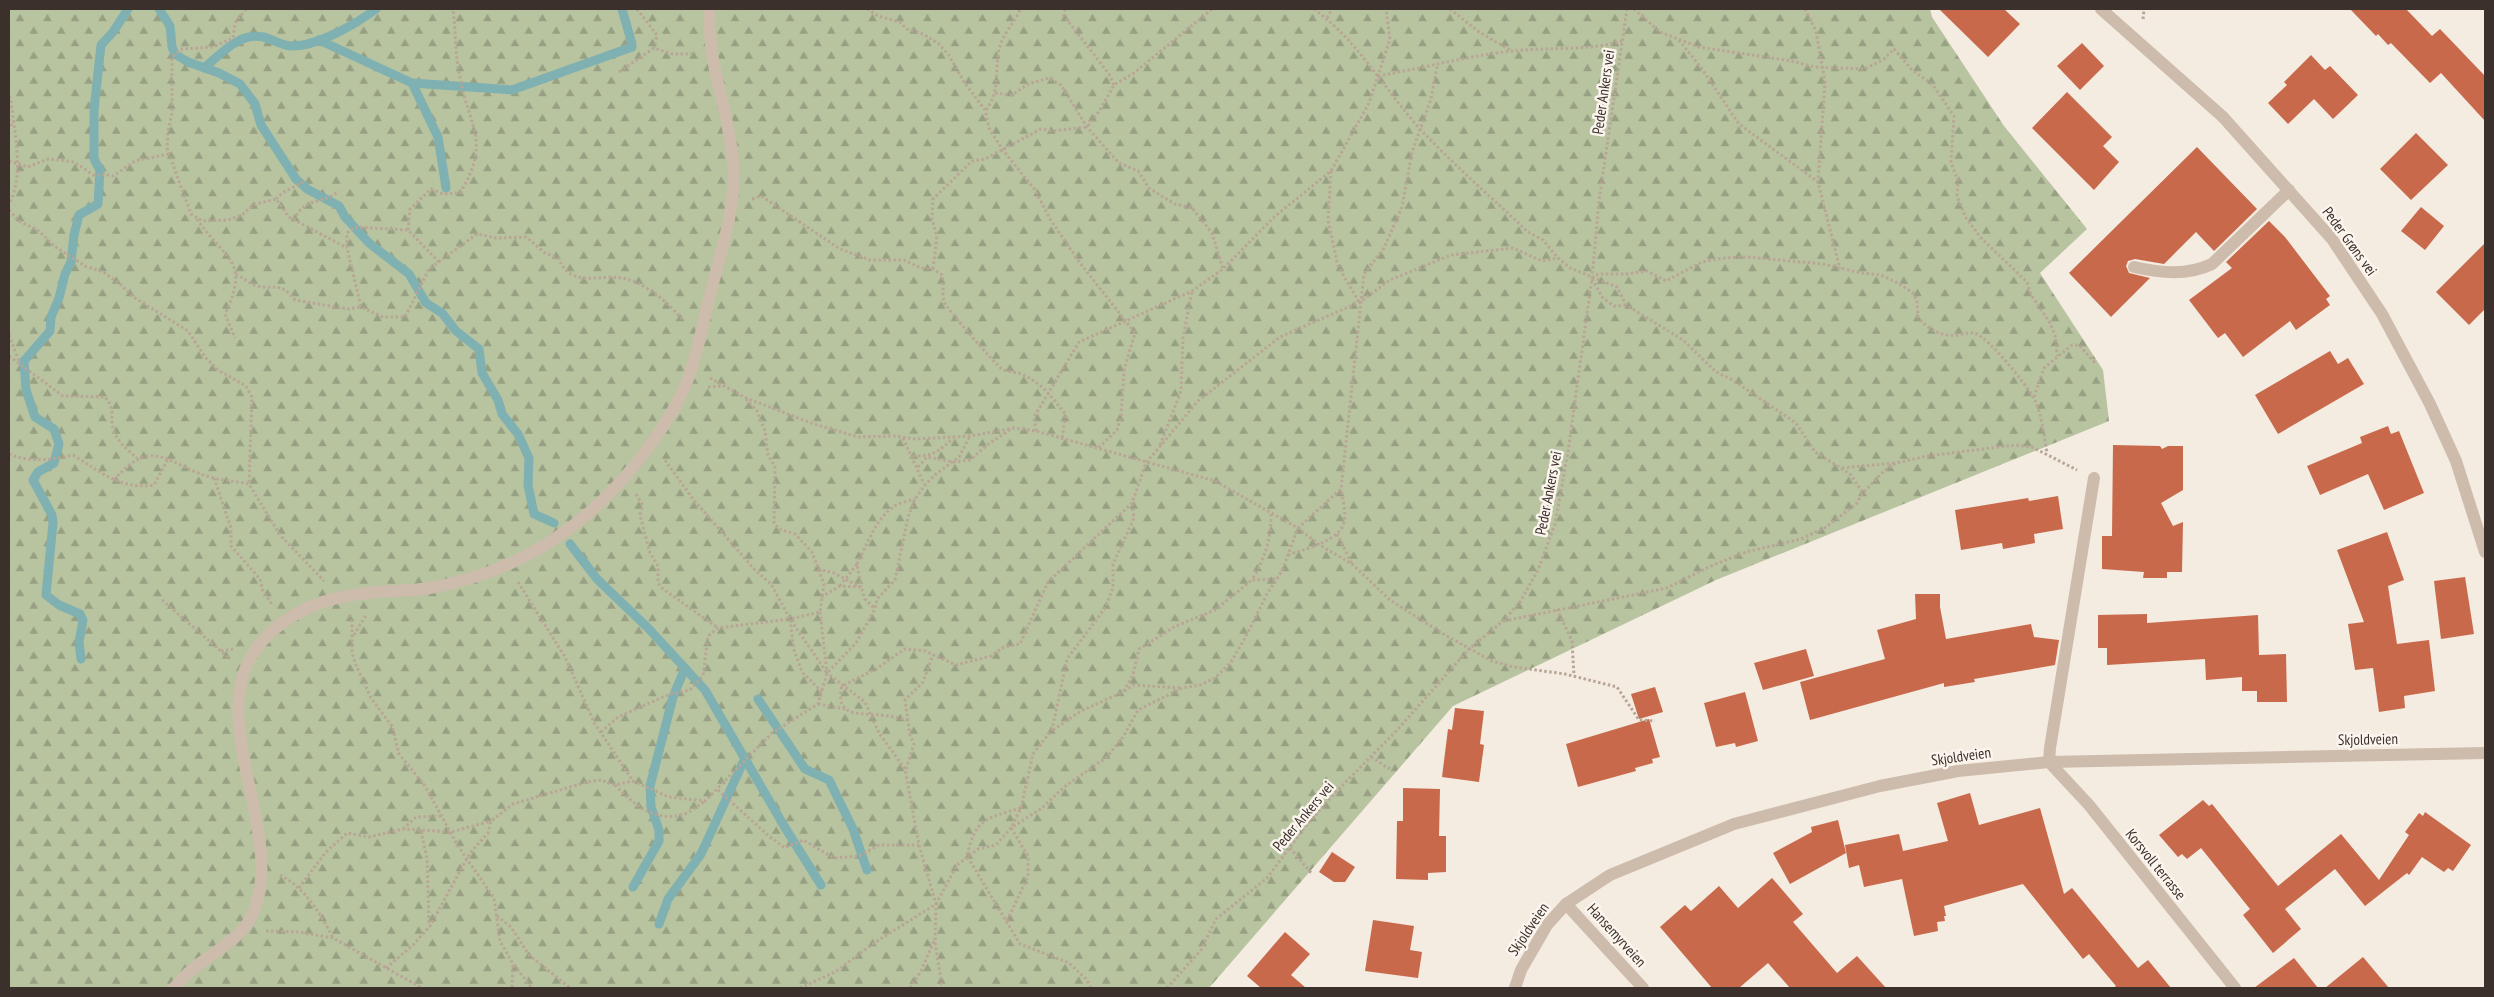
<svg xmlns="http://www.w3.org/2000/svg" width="2494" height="997" viewBox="0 0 2494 997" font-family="'PT Sans Narrow',sans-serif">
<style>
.forest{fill:url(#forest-firs)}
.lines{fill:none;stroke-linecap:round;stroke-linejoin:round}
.stream{stroke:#7fb0b2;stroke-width:9}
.building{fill:#c8694b}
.path{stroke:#b9a596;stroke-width:3;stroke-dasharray:2.5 2.5;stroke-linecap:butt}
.minor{stroke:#cdbbac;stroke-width:12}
.labels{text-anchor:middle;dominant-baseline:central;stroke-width:5;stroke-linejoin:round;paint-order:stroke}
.street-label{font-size:15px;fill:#3b302b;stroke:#fbf5ee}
</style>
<defs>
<pattern id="forest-firs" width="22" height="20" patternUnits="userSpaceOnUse" patternTransform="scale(1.25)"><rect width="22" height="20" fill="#b8c4a0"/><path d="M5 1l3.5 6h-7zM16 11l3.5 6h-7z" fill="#97a083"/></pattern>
</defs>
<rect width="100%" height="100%" fill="#f4ebe1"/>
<!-- forest -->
<path class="forest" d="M 9,9 L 1930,9 L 1932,17 L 2004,126 L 2087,229 L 2040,273 L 2103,370 L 2109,421 L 1716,580 L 1453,706 L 1209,988 L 9,988 Z"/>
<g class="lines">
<!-- stream -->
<g class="stream">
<path d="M 159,9 L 170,26 L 172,47 L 175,54 L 188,62 L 219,73 L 240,84 L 255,104 L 261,125 L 296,179 L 307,189 L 339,206 L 345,217 L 369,243 L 409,274 L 426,303 L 442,313 L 456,331 L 479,349 L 482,373 L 498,400 L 502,414 L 518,434 L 529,458 L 528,485 L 534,514 L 554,523"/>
<path d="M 622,9 L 632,44"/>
<path d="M 319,40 L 412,83 L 512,90 L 632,47"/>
<path d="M 204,68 C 221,54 239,32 263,37 C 272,39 283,46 292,46 C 318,46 356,24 376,9"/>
<path d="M 412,83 L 438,137 L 446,188"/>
<path d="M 570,544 L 597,579 L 649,629 L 705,690 L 784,826 L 821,885"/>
<path d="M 81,659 L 79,642 L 83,620 L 80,614 L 59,605 L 46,595 L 53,523 L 52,515 L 33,480 L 38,472 L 54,463 L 59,444 L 54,429 L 35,417 L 26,390 L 24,361 L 50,331 L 51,317 L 59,298 L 65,274 L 71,262 L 74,235 L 79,215 L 98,204 L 100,170 L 94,159 L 94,110 L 101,45 L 113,32 L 128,9"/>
<path d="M 758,699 L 805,769 L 829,780 L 853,829 L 867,870"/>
<path d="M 633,887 L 659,841 L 659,830 L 651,807 L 650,786 L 673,697 L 685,668"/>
<path d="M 659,924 L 668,899 L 701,854 L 745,758"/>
</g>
</g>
<!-- building -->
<g class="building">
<path d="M 1939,9 L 2004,9 L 2020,24 L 1988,57 Z"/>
<path d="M 2350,9 L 2406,9 L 2432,36 L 2440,29 L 2485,76 L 2485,121 L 2441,73 L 2430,83 L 2391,43 L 2388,45 L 2378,34 L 2376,36 Z"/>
<path d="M 2082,43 L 2104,66 L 2080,90 L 2057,66 Z"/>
<path d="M 2311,55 L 2325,70 L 2330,66 L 2358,95 L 2333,119 L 2314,99 L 2288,124 L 2268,103 L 2287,85 L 2284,82 Z"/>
<path d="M 2067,92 L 2112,137 L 2103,146 L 2119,162 L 2094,190 L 2032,128 Z"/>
<path d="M 2416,133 L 2448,165 L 2411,200 L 2380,169 Z"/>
<path d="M 2197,147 L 2257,209 L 2214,251 L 2196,232 L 2164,264 L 2135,259 L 2128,261 L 2126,266 L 2129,273 L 2150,278 L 2111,317 L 2069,273 Z"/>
<path d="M 2421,207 L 2444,226 L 2425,250 L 2401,231 Z"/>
<path d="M 2269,221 L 2285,237 L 2330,296 L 2326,299 L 2330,305 L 2296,330 L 2290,321 L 2243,357 L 2225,333 L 2218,338 L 2189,300 L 2232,268 L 2226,262 Z"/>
<path d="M 2485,243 L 2485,309 L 2469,325 L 2436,292 Z"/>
<path d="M 2330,351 L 2338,364 L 2348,358 L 2364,384 L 2278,434 L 2255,395 Z"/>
<path d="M 2388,426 L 2391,434 L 2399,431 L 2424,493 L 2384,510 L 2368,474 L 2320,495 L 2307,466 L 2362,443 L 2360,437 Z"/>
<path d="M 2113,445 L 2160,446 L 2162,449 L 2168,446 L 2183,446 L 2183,490 L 2161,503 L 2173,526 L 2183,522 L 2182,572 L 2167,572 L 2167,578 L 2143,578 L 2144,572 L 2102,569 L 2102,536 L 2112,536 Z"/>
<path d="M 2058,496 L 2063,529 L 2034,534 L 2035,543 L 2003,549 L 2002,543 L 1961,550 L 1955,510 L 2028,498 L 2029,501 Z"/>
<path d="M 2387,532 L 2404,580 L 2388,586 L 2397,644 L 2429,640 L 2435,691 L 2404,696 L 2405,708 L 2379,712 L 2373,668 L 2355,670 L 2348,624 L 2364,622 L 2337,550 Z"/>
<path d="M 2465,577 L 2474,634 L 2441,639 L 2434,581 Z"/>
<path d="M 1915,594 L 1940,594 L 1940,607 L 1946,639 L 2031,624 L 2034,637 L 2059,640 L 2055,665 L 1974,679 L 1975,682 L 1944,687 L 1944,683 L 1810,720 L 1800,682 L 1885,659 L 1877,630 L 1916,619 Z"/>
<path d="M 2147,614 L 2147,623 L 2258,615 L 2259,655 L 2286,654 L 2287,702 L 2257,702 L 2257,691 L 2242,691 L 2242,677 L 2206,680 L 2205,659 L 2107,665 L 2107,648 L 2098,648 L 2098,615 Z"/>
<path d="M 1806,649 L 1814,676 L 1763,690 L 1754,663 Z"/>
<path d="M 1655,687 L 1663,712 L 1639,719 L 1631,694 Z"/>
<path d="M 1745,692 L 1758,741 L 1736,747 L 1735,743 L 1716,747 L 1704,703 Z"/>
<path d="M 1455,708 L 1484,711 L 1480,744 L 1484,745 L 1479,782 L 1442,777 L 1448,729 L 1452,730 Z"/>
<path d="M 1649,719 L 1660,757 L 1652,759 L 1653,763 L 1635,768 L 1636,771 L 1578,787 L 1566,744 Z"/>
<path d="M 1403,788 L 1440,789 L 1439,836 L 1446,836 L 1446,872 L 1428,873 L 1428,880 L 1396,879 L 1397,821 L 1403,821 Z"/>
<path d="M 1970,793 L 1979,825 L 2040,808 L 2064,894 L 2072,888 L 2138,968 L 2148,960 L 2171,988 L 2113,988 L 2116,986 L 2089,954 L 2083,959 L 2023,884 L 1944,906 L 1946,916 L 1944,916 L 1945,921 L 1937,922 L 1938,931 L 1914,936 L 1902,879 L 1864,887 L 1859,865 L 1849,868 L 1845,845 L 1899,834 L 1903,851 L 1948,841 L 1937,803 Z"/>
<path d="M 2203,800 L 2209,806 L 2212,804 L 2278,886 L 2341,834 L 2379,880 L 2409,835 L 2405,832 L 2419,813 L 2423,816 L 2425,812 L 2471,845 L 2453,871 L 2448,868 L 2444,872 L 2422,857 L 2409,875 L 2407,873 L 2365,906 L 2335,869 L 2285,909 L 2301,929 L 2273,953 L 2243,915 L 2250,909 L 2201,848 L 2187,859 L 2182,854 L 2178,857 L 2159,835 Z"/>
<path d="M 1838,820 L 1846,853 L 1790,884 L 1773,853 L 1812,832 L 1811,827 Z"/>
<path d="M 1332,852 L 1355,867 L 1345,882 L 1334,882 L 1319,872 Z"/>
<path d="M 1772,878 L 1803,914 L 1793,922 L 1837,973 L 1857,956 L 1886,988 L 1790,988 L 1768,963 L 1739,988 L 1712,988 L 1660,927 L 1685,905 L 1691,911 L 1719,886 L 1738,908 Z"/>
<path d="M 1373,920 L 1414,926 L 1410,950 L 1422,952 L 1418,978 L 1365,971 Z"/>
<path d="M 1285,932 L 1310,954 L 1291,975 L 1306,988 L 1261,988 L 1247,976 Z"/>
<path d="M 2363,957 L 2389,988 L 2325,988 Z"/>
<path d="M 2294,958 L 2318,988 L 2254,988 Z"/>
</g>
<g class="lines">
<!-- path -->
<g class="path">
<path d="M 246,9 L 235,23 L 233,38 L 213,47 L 182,49 L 172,57 L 172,113 L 168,131 L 167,148 L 191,214 L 202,221 L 228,220 L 242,215 L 253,205 L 276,199 L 289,217 L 347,248"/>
<path d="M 637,9 L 657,35 L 654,48"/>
<path d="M 867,9 L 878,16 L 900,22 L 907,29 L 923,34 L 939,44 L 948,54 L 964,82 L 985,110 L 989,128 L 1002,149 L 1035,190 L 1050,219 L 1080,263 L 1135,333 L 1124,370 L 1121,417 L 1117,430 L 1098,448"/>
<path d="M 1065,9 L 1064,16 L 1109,74 L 1114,85"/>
<path d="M 1314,9 C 1358,41 1384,89 1420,129 C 1454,165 1492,198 1528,232 L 1543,240 L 1558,258 L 1570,268 L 1617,287 L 1626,305 L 1683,340 L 1716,372 L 1731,379 L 1796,423 L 1815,452 L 1850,474 L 1863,493"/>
<path d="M 1450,9 L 1479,32 L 1512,51"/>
<path d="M 1634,9 L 1660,32 L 1699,47 L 1792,61 L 1814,67 L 1865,69 L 1884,59 L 1894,49 L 1912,70 L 1933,85 L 1954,116 L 1951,162 L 1958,181 L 1957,196 L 1966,218 L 1981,238 L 2027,282 L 2031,295 L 2050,323 L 2056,338 L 2057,356"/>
<path d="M 1805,9 L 1816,31 L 1825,82 L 1818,182 L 1840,269"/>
<path d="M 1327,18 L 1332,9"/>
<path d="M 2143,19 L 2144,9"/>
<path d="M 1679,40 L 1702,69 L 1739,124 L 1818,182"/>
<path d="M 619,72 L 654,48 L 672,54 L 692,54"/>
<path d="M 1378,76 C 1423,68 1467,56 1513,51 C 1548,47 1589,51 1622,41"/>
<path d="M 995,93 L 1012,95 L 1028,84 L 1049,78 L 1061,85 L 1087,127 L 1119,163 L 1138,171 L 1149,188 L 1163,197 L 1175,204 L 1192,208 L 1212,233 L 1223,269"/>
<path d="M 9,96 L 11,101 C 14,133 25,174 9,204"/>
<path d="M 986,110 C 1001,89 994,73 999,50 C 1002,34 1015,23 1020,9"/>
<path d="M 9,119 L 12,127"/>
<path d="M 9,161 L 28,167 L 48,159 L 60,160 L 74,162 L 95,176 L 104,174 L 113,176 L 135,161 L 169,154"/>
<path d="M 1331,171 L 1328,220 L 1338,266 L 1359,302"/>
<path d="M 276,199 L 282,193 L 305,181"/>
<path d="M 752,199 L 761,196 L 840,249 L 870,260 L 904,260 L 921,268 L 933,269 L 942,275 C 944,284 942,295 944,302 C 947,309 995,364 1002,369 C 1007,372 1015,372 1021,374 C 1041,382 1053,398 1066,415 L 1062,438"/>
<path d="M 9,210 L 19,221 L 39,231 L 54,246 L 85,266 L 103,272 L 120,284 L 132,296 L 188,331 L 205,357 L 218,370 L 246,386 L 252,397 L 249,484"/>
<path d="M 197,219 C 225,261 251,259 225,314 L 235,338"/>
<path d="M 294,220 C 305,195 322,206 339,191"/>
<path d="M 408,230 L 410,209 L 431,189 L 443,194 L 460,193 C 491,142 470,129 460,78 C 455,56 456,32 453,9"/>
<path d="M 439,262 L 408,230 L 355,227 L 347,233 L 347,248 L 361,307 L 383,317 L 405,317 L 429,269 L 477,234 L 496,238 L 526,237 L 545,253 L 558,258 C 572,289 595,274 622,278 C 645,282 667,302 682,319"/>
<path d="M 933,269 L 937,236 L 932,219 L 933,199 L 972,161 L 985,159 L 1041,129 L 1053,131 L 1087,127 L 1100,110 L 1114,85 L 1134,73 L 1212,9"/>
<path d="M 236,274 C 242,277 250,284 257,286 C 276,290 280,281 295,300 L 348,309 L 361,307"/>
<path d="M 1592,278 L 1598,274 L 1626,274 L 1647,271 L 1666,281 L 1702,262 L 1723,258 L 1747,257 L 1823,264 L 1861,273 L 1881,275 L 1898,283 L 1913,293 L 1917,300 L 1918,317 C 1926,328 1944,338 1958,335 C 1965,334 1970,331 1977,334 C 1990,340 2026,384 2033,397 C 2042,412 2044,436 2047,453"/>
<path d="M 1592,279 L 1603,298 L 1614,306 L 1626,305"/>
<path d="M 9,335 L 19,361"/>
<path d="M 9,356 L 63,396 L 105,397 C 118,414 108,415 114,431 C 118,443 128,450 137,458"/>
<path d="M 710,378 L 746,398 L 811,423 L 858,437 L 895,436 L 916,439 L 970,436 L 1014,428 L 1036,431 L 1215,481 L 1298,528 L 1318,544 L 1352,564 L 1390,600 L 1445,635 L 1492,661 L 1514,667 L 1565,674 L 1617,687 L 1639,720 L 1655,721"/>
<path d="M 708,387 L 724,386"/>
<path d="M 2034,397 L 2044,368 L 2072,345 L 2079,345 L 2095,363"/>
<path d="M 746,399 L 757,411 L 765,431 L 768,455 L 775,467 L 774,523 L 779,529 L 795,534 L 812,552 L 824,584 L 820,612 L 790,619 L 794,650 L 802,672 L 822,692"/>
<path d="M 1036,431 L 1034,417 L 1079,342 L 1192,291 L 1223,269 L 1274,217 L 1331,171 L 1369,103 L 1390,39 L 1386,9"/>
<path d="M 903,438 L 924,484"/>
<path d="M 1160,445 L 1181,391 L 1183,338 L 1192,291"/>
<path d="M 9,454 C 31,463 50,460 73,455 C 101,472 120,490 154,485 L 168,459"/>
<path d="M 913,456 C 932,457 940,451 953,438"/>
<path d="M 665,460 L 693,499 L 754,569 L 771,584 L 790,619 L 827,673"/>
<path d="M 918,467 L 927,457 L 954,462 L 970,460 L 987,445 L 1011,429"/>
<path d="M 1842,468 L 1895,463"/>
<path d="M 214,478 L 231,528 L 231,546 L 260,579 L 263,591 L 273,606"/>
<path d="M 114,480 C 155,433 168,467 214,478 C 225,481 237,481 249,484 L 280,535 L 324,581"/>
<path d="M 636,494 L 642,504 L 640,515 L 650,553 L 658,566 L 658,583 L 663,589 L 718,628"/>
<path d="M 1271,514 C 1271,541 1265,557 1252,580 L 1277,579"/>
<path d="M 1337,534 L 1352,564"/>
<path d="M 1288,555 C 1302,550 1338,541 1343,525 C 1347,514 1343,501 1341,489"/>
<path d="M 857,564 C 867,545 875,520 893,507 C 898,503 908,501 915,499"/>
<path d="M 818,569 L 834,573 L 860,587"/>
<path d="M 518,582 L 565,657 L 595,724 L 633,781 L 669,797 L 705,801 L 772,733 L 818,704 L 827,673 L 856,643 L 875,609 L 877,599 L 895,580 L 908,517 L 915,499 L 925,485 L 936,474 L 959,457 L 970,436"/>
<path d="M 840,586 L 857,564 L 861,587"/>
<path d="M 821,597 L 840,586 L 861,587 L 865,599 L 875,609"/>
<path d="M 162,600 L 230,659"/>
<path d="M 1557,609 L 1572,641 L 1574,676"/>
<path d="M 820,612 L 827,673 L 865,702 L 879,733 L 905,769 L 919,845 L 936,904 L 935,941 L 942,988"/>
<path d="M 349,615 L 352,623 L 352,653 L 356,665 L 371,698 L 392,726 L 399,754 L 425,786 L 458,846 L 494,898 L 500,941 L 513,964 L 512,988"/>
<path d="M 1504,621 L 1667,588 L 1711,566 L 1746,552 L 1801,539 L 1826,527 L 1856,504 L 1863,493 L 1885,470 L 1896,463 L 1927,456 L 2015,445 L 2032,447 L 2077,470"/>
<path d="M 354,635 L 366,615"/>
<path d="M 221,651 L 233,649"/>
<path d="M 1180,688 L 1134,685 L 1123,692 L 1133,675 L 1139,649 L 1176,626 L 1215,610 L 1252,580"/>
<path d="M 818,704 L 845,709"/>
<path d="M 908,720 C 899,718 890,716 880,715 C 861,713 834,718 842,686 L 876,669 L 905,649 L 925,651 L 956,665 L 991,656 L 1004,647 L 1020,644 L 1048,582 L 1132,503 L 1146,463 L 1198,401 L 1280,337 L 1360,302 L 1390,280 L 1451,255 L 1513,248 L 1542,261 L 1558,258"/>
<path d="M 1053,730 L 1081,711 L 1123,692"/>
<path d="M 601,732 L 618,717 L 670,694 L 690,690 L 703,676 L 708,636 L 718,628 L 790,619"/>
<path d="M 1371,757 L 1388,768 L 1393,769"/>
<path d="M 906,769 L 914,744 L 910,735 L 905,700 L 923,682 L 933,655"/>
<path d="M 615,785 C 634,805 655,823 684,814 C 691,812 698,805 704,802"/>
<path d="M 718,790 L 770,837 L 785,848 L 803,840 L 834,858 L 859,856 L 879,845 L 919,845"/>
<path d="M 1021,808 C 987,818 975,818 967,856 L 1020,944 L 1069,963 L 1086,979 L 1091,988"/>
<path d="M 403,829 L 416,817 L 442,816"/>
<path d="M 421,831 L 427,859 L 429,925"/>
<path d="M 1290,848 L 1312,874"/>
<path d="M 280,875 C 304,887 321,914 333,938"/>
<path d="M 299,888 L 325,853 L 347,833 L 369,837 L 403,829 L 451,832 L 491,821"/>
<path d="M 497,916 L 511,927 L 529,955 L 570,988"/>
<path d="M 1007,921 L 1028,876 L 1028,856 L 1011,828 L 1021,808 L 1033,754 L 1052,730 L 1067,659 L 1105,608 L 1113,588 L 1113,564 L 1134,518 L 1132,504"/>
<path d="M 266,931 L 299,932 L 333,938 L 422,988"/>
<path d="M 514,965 L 532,988"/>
<path d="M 386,968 L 413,945 L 430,926 L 470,853 L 488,833 L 491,821 L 513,804 L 587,782 L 601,780 L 615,785 L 633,781"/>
<path d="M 800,988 L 835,972 L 874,943 L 936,904 L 957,865 L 978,849 L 996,845 L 1011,828 L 1042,808 L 1064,787 L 1107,757 L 1123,737 L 1138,710 L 1182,688 L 1200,685 L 1215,678 L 1231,662 L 1245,638 L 1267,594 L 1282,571 L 1298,528 L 1341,489 L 1364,274 L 1384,248 L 1402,207 L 1412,152 L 1431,99 L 1437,66"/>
<path d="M 910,988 L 921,971 L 934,941"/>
<path d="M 1167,988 L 1201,950 L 1216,919 L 1267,878 L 1305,827 L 1334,794 L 1398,729 L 1469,649 L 1503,621 L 1520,602 L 1538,570 L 1555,524 L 1568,452 L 1592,278 L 1599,201 L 1627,9"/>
</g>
<!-- minor -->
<g class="minor">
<path d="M 2101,9 L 2223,117 L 2332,239 L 2382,314 L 2430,404 L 2456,461 L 2485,552"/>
<path d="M 2134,267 C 2160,273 2187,276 2212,264 L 2289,190"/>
<path d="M 2094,478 L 2050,748 L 2049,762 L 2089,805 L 2235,988"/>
<path d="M 1566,904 L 1643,988"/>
<path d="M 174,988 C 180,982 185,975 192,970 C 211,953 238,941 250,919 C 291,843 205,725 254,652 C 276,619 314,601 352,595 C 378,590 405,592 430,588 C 521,572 591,524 645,452 C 664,427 683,398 692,367 C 700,342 704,316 711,291 C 722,248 736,208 733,163 C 731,127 718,90 712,54 C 710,39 710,24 709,9"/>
<path d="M 1515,988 L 1521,970 L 1547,925 L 1566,904 L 1610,875 L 1734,824 L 1880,786 L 1958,771 L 2049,762 L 2485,753"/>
</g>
</g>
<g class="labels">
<!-- street labels -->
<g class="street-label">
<text transform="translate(1603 92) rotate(-82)">Peder Ankers vei</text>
<text transform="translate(2350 241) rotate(54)">Peder Grøns vei</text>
<text transform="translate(1548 493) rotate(-79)">Peder Ankers vei</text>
<text transform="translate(2368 739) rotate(-1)">Skjoldveien</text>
<text transform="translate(1961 756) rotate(-8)">Skjoldveien</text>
<text transform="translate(1303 816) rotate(-50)">Peder Ankers vei</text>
<text transform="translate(2156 864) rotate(51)">Korsvoll terrasse</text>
<text transform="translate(1528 929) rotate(-56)">Skjoldveien</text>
<text transform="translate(1617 935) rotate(48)">Hansemyrveien</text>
</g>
</g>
<!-- border -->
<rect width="2494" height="997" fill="none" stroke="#3b302b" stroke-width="20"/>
</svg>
